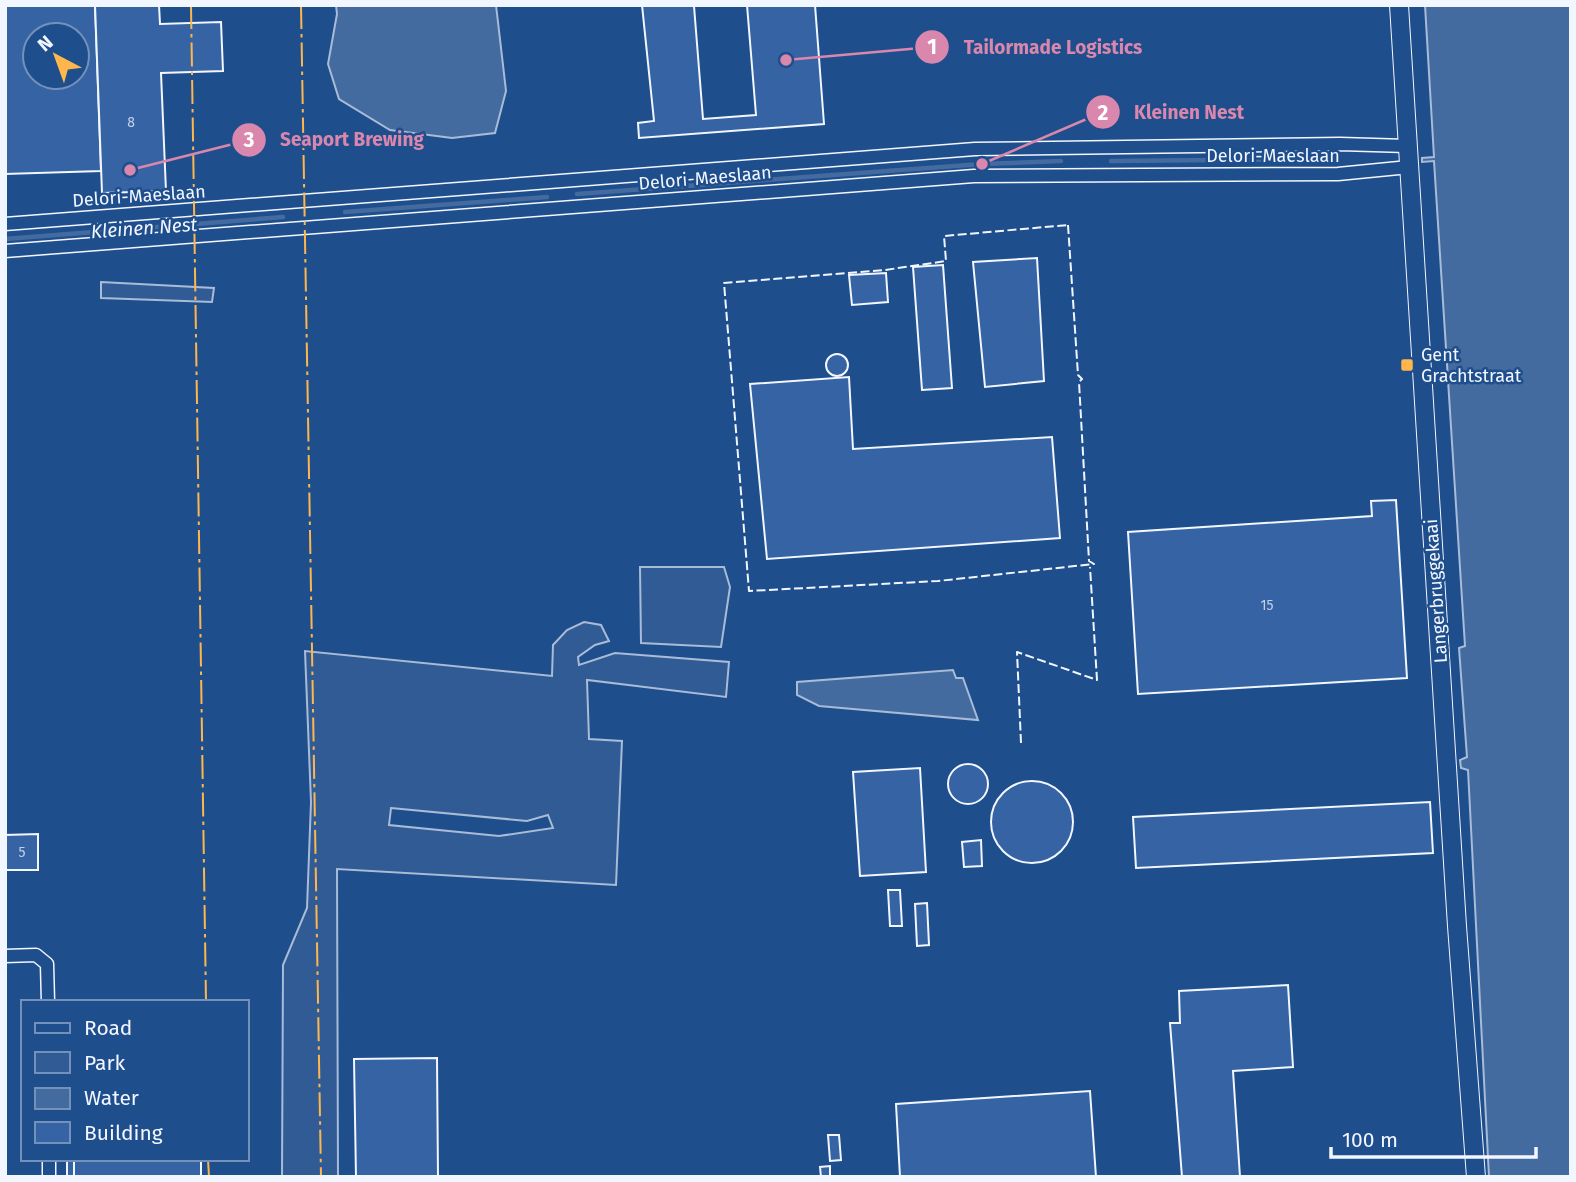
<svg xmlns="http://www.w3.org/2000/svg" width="1576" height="1182" viewBox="0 0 1576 1182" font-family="'Fira Sans',sans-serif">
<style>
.green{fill:#305b95;stroke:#a8bbd7;stroke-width:2;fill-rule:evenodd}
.water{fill:#446ba0;stroke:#a8bbd7;stroke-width:2}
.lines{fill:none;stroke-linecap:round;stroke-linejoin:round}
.stream{stroke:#446ba0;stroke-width:4.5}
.building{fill:#3563a3;stroke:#f2f6ff;stroke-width:2;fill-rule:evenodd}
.street-casing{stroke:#f2f6ff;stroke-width:15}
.secondary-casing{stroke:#f2f6ff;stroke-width:20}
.street{stroke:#1f4e8c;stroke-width:12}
.secondary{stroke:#1f4e8c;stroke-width:18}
.fence{stroke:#f2f6ff;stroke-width:2;stroke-dasharray:9 3.5;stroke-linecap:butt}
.power{stroke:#ffb74d;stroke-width:2;stroke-dasharray:24 5 3.5 5;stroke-linecap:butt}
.poi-dot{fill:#ffb74d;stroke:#1f4e8c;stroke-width:2.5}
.labels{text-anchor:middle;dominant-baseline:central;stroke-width:5;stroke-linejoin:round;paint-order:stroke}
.number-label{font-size:14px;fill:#c3d1e8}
.street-label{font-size:18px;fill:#f2f6ff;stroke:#1f4e8c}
.poi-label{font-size:18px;fill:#f2f6ff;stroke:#1f4e8c;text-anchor:start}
.water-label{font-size:19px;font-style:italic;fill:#f2f6ff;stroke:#1f4e8c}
.leader{fill:none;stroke:#da87ad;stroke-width:2.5}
.callout-dot{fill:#da87ad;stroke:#1f4e8c;stroke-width:2.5}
.mark-label{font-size:21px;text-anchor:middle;font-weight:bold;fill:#fff}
.callout-label{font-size:19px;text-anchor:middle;font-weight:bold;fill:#da87ad;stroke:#1f4e8c;stroke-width:5;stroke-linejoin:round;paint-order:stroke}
</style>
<rect width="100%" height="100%" fill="#1f4e8c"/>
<!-- green -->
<g class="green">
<path d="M 101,282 L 214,288 L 212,302 L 101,298 Z"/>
<path d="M 640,567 L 724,567 L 730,587 L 721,647 L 641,643 Z"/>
<path d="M 584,622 L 601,625 L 609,641 L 595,645 L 578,657 L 579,665 L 615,653 L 729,662 L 726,697 L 587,680 L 589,739 L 622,741 L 616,885 L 337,869 L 338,1177 L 282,1177 L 283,965 L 307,908 L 311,802 L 305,651 L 552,676 L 553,645 L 567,630 ZM 391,808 L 527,821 L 548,815 L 553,828 L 499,836 L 389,825 Z"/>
</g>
<!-- water -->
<g class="water">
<path d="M 336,5 L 496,5 L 506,91 L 495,133 L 452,138 L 390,130 L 339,99 L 328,64 L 337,14 Z"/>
<path d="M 1425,5 L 1571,5 L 1571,1177 L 1489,1177 L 1468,770 L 1461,768 L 1460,760 L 1467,757 L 1459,648 L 1465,646 L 1434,161 L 1422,162 L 1422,158 L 1434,157 Z"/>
<path d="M 953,670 L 956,678 L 963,678 L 978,720 L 819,706 L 797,695 L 797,682 Z"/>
</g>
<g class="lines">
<!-- stream -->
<g class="stream">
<path d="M 1111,161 L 1334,159"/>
<path d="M 577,194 L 982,164 L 1061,161"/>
<path d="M 345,212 L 547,197"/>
<path d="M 5,239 L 283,217"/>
</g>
</g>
<!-- building -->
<g class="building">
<path d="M 5,5 L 95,5 L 101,171 L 5,174 ZM 35,35 L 77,35 L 77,77 L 35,77 Z"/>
<path d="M 95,5 L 159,5 L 160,24 L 221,22 L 223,71 L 161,73 L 166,191 L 102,193 Z"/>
<path d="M 642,5 L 704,5 L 694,6 L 703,119 L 756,115 L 747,5 L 815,5 L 824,124 L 639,138 L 638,123 L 654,121 Z"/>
<path d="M 1037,258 L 1044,381 L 985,387 L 973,262 Z"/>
<path d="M 943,265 L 952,388 L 922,390 L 913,267 Z"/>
<path d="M 886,273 L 888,302 L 852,305 L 849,275 Z"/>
<circle cx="837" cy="365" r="11"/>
<path d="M 849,377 L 853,449 L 1052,437 L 1060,538 L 767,559 L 750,384 Z"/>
<path d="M 1396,500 L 1407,678 L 1138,694 L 1128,532 L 1372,516 L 1371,501 Z"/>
<circle cx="968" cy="784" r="20"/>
<path d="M 920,768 L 926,872 L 860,876 L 853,772 Z"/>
<circle cx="1032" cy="822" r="41"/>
<path d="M 1430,802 L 1433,853 L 1136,868 L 1133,817 Z"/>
<path d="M 38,834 L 38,870 L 5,870 L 5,835 Z"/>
<path d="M 981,840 L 982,866 L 964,867 L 962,842 Z"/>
<path d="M 888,890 L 900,890 L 902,926 L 890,926 Z"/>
<path d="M 927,903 L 929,945 L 917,946 L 915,904 Z"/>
<path d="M 1288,985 L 1293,1067 L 1233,1071 L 1240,1177 L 1182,1177 L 1170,1023 L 1180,1023 L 1179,991 Z"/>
<path d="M 437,1058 L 438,1177 L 356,1177 L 354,1059 Z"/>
<path d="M 1090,1091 L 1096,1177 L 900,1177 L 896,1104 Z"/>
<path d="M 828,1135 L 839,1135 L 841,1160 L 830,1161 Z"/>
<rect x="67" y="1159" width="7" height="18"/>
<rect x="74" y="1159" width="127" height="18"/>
<path d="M 830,1166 L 830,1176 L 821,1177 L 820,1167 Z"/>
</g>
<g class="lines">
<defs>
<g id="street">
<path d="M 5,224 L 975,149 L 1340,144 L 1407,146"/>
<path d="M 5,251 L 974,176 L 1338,174 L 1409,167"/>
<path d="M 5,956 L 36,955 L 47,964 L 48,1002"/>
<path d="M 49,1159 L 49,1177"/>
</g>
<path id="secondary" d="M 1399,5 L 1457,926 L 1476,1177"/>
</defs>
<!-- street casing -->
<use href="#street" class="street-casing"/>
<!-- secondary casing -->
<use href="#secondary" class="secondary-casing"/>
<!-- street -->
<use href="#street" class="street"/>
<!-- secondary -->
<use href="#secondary" class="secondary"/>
<!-- fence -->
<g class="fence">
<path d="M 1068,225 L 1078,375 L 1082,379 L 1079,382 L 1089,561 L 1094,564 L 938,581 L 749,591 L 724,283 L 885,270 L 946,261 L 944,236 Z"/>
<path d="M 1021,743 L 1017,652 L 1097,680 L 1090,567"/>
</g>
<!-- power -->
<g class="power">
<path d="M 191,5 L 206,1002"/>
<path d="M 301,5 L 321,1177"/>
<path d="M 208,1159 L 209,1177"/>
</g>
</g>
<!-- markers -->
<rect class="poi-dot" x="1400" y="358" width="14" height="14" rx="3.5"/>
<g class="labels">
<!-- number labels -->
<g class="number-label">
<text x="131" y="122">8</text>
<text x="1267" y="605">15</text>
<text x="22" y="852">5</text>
</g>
<!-- street labels -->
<g class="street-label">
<text x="1273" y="156">Delori-Maeslaan</text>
<text transform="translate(705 178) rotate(-5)">Delori-Maeslaan</text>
<text transform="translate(139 196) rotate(-4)">Delori-Maeslaan</text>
<text transform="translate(1436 591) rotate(-94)">Langerbruggekaai</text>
</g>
<!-- poi labels -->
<g class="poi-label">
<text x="1421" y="355">Gent<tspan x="1421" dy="21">Grachtstraat</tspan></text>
</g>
<!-- water labels -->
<g class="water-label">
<text transform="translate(144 228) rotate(-4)">Kleinen Nest</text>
</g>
</g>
<!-- callouts -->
<path class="leader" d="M786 60L932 47M982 164L1103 112M130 170L249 140"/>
<g class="callout-dot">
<circle cx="786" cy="60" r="7"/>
<circle cx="982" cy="164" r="7"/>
<circle cx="130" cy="170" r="7"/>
<circle cx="932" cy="47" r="18"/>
<circle cx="1103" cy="112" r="18"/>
<circle cx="249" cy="140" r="18"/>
</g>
<g class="mark-label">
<text x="932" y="54">1</text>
<text x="1103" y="120">2</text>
<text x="249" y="147">3</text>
</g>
<g class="callout-label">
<text x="1053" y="54">Tailormade Logistics</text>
<text x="1189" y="119">Kleinen Nest</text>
<text x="352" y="146">Seaport Brewing</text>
</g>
<!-- border -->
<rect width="1576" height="1182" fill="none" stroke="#f2f6ff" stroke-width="14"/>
<!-- legend -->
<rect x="21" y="1000" width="228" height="161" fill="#1f4e8c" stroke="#7391ba" stroke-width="2"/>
<rect x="35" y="1023" width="35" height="10" fill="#1f4e8c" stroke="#7391ba" stroke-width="2"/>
<text x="84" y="1035" font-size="21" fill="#f2f6ff">Road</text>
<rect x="35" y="1052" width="35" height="21" fill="#305b95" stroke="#7391ba" stroke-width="2"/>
<text x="84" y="1070" font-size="21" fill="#f2f6ff">Park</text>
<rect x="35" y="1088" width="35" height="21" fill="#446ba0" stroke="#7391ba" stroke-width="2"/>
<text x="84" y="1105" font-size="21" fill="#f2f6ff">Water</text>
<rect x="35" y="1122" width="35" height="21" fill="#3563a3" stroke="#7391ba" stroke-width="2"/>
<text x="84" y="1140" font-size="21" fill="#f2f6ff">Building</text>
<!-- north arrow -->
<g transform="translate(56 56) rotate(319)"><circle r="33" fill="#1f4e8c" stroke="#7391ba" stroke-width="2"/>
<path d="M0-5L12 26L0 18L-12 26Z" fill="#ffb74d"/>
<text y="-10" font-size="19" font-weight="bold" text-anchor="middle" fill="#f2f6ff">N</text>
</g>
<!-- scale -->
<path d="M1331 1147v10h205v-10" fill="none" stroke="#f2f6ff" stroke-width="3.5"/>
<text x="1342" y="1147" font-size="21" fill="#f2f6ff" stroke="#1f4e8c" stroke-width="5" paint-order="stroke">100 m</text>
</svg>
